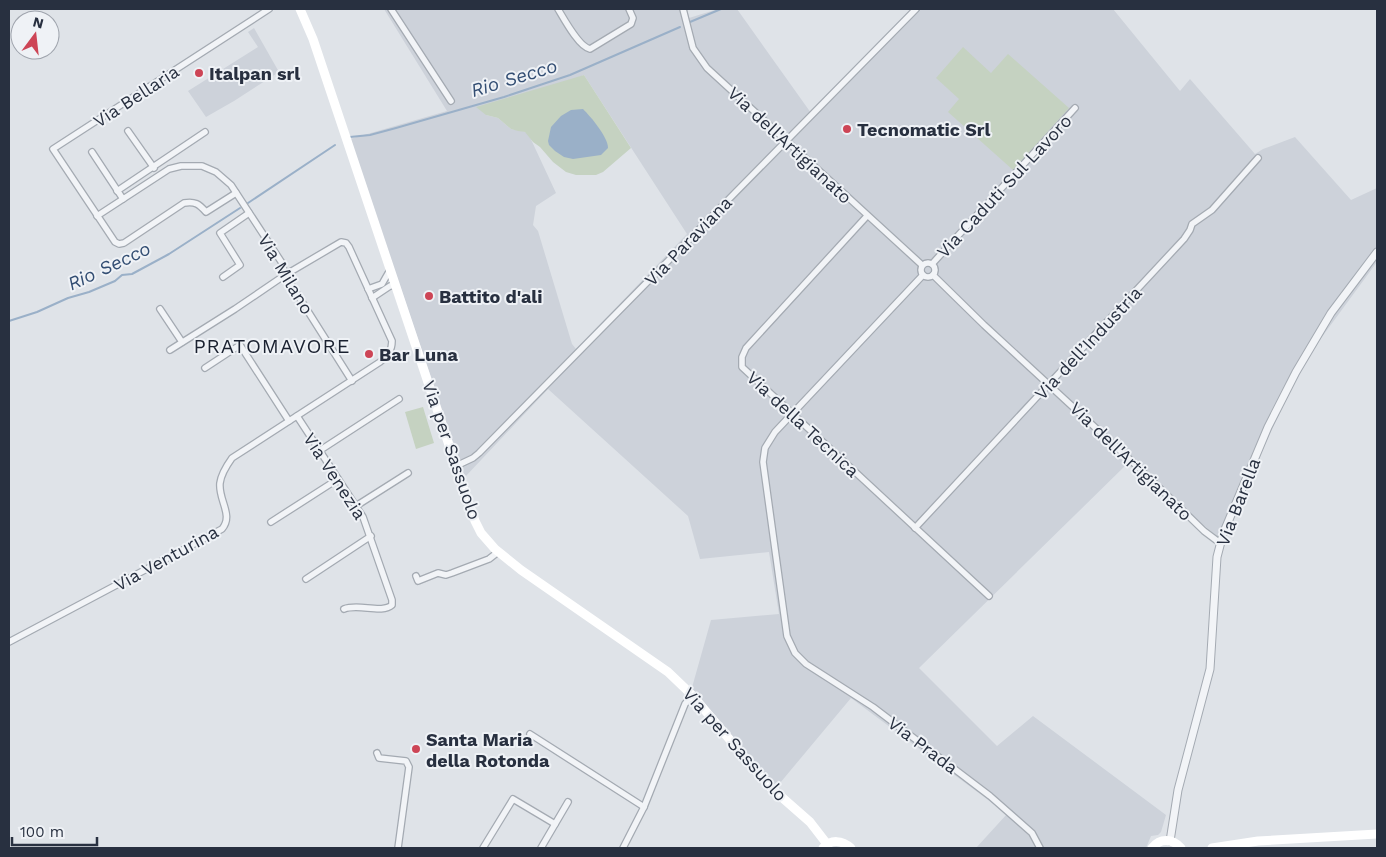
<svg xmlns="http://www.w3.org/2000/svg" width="1386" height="857" viewBox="0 0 1386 857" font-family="'Work Sans',sans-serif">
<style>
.built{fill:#cdd2da;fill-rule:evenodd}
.green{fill:#c5d2c1}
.water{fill:#9ab0c8}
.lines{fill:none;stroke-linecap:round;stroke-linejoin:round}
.stream{stroke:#9ab0c8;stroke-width:2}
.minor-casing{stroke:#a4aab2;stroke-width:8}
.tertiary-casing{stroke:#a4aab2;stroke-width:9}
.minor{stroke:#f2f4f7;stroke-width:5.5}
.tertiary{stroke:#f2f4f7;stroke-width:7}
.secondary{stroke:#fff;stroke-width:9}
.poi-dot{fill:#cd4556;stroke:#eff2f6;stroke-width:2}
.labels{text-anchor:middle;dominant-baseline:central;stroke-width:4;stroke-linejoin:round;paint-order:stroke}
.poi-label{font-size:18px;font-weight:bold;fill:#283040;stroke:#eff2f6;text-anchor:start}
.street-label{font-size:18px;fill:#283040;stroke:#eff2f6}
.water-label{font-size:19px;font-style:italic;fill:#334e73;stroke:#eff2f6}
.quarter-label{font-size:20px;letter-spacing:1px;fill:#1a2130;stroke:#eff2f6}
</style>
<rect width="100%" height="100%" fill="#dfe3e8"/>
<!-- built -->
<g class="built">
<path d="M 384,9 L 687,9 L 689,18 L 718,9 L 737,9 L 811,113 L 911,9 L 1113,9 L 1180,91 L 1190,79 L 1255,154 L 1263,149 L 1295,137 L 1351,200 L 1377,188 L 1377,262 L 1316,345 L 1287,396 L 1222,540 L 1127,464 L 919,668 L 997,746 L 1033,716 L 1166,815 L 1161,832 L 1158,835 L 1151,836 L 1146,848 L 976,848 L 1007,814 L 851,698 L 775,789 L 691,691 L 711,620 L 779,614 L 769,552 L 700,559 L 688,516 L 548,389 L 465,477 L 350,139 L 447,111 ZM 584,75 L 687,234 L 576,349 L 572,344 L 538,231 L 533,225 L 536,206 L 556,193 L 528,133 L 522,131 L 511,129 L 498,118 L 486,115 Z"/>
<path d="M 254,28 L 279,72 L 234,101 L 206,117 L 188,91 L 258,47 L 248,32 Z"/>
</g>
<!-- green -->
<g class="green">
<path d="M 963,47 L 991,73 L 1008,54 L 1069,108 L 1013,170 L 948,112 L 959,99 L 936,78 Z"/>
<path d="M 584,75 L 631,148 L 603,172 L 596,175 L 576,175 L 566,172 L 553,162 L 540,147 L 533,142 L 525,132 L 518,131 L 511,129 L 498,118 L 486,115 L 476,107 Z"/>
<path d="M 423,407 L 434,443 L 416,449 L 405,412 Z"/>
</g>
<!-- water -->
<path class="water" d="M 583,109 C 591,117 608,137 608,148 L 601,155 L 573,159 L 564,157 L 555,151 L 549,145 L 548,141 L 551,127 L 561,116 L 571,110 Z"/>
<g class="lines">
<!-- stream -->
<g class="stream">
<path d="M 690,22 L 721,9"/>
<path d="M 350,137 L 370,135 L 396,128 L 504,97 L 570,75 L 680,27"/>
<path d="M 248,203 L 335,145"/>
<path d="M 9,321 L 37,312 L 68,298 L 89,292 L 115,281 L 122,275 L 132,274 L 169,254 L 240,208"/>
</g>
<defs>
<g id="minor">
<path d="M 391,9 L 451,101"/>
<path d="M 558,9 C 564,19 579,47 590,49 L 631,24 L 633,18 L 629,9"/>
<path d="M 683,9 L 693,48 L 707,68 L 922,265"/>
<path d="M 128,131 L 154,168"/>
<path d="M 92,152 L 123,199"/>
<path d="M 117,191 L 205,132"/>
<path d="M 236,193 L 206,212 C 199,204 195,201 184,203 L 124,243 L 119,244 L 115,242 L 53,149 L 269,9"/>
<path d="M 97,216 L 169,169 L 181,166 L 202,166 L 216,172 L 231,185 L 282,263 L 285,275 L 352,381"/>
<path d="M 867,216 L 746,348 L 742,357 L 742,367 L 989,596"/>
<circle cx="928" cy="270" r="7"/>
<path d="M 932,264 L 1075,108"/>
<path d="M 923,275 L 775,432 L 765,448 L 763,462 L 787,636 L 795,653 L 806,664 L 873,707 L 990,796 L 1032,833 L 1040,848"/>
<path d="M 933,275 L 984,325 L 1138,467 L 1204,531 L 1220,543"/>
<path d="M 223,277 L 240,265 L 220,233 L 249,213"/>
<path d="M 368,289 L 382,284 L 390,270"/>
<path d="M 372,298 L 390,286 L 395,285"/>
<path d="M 160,309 L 182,342"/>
<path d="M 205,368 L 240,345 L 289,421"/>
<path d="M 297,416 L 363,517 L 392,600 L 392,605 C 382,614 358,603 344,609"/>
<path d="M 319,451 L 399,399"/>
<path d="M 456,466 L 473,458 L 479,453 L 916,9"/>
<path d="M 356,506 L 408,473"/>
<path d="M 271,522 L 338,479"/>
<path d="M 915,528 L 1184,239 L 1190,230 L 1192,224 L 1212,210 L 1258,158"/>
<path d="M 416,576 L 418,581 L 438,573 L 446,575 L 452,573 L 489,559 L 498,552"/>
<path d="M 306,579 L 371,536"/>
<path d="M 9,642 L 222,529 C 234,515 218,500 220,483 C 221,475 227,465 232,458 L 380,362 C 387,356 392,351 392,341 L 349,247 L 346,243 L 341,242 L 285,275 L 235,309 L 170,350"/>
<path d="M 530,734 L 644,807"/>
<path d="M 377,753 L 379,758 L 406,761 L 409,767 L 398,848"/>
<path d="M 483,848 L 513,799 L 555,824"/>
<path d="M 541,848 L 568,802"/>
<path d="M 623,848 L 644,807 L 685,704 L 692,695"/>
</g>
<path id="tertiary" d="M 1170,841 L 1178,790 L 1210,669 L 1217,557 L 1223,534 L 1268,427 L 1296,372 L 1331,313 L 1377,252"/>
</defs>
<!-- minor casing -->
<use href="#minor" class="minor-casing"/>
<!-- tertiary casing -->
<use href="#tertiary" class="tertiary-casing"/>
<!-- minor -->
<use href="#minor" class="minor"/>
<!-- tertiary -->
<use href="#tertiary" class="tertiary"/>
<!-- secondary -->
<g class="secondary">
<path d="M 300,9 L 313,39 L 456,466 L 475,521 L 481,533 L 495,549 L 521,570 L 668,672 L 692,695 L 769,786 L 810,822 L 827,844"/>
<path d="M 823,848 C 831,839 842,840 851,848"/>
<path d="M 1152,848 C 1160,838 1172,838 1181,848"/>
<path d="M 1212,848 L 1258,841 L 1377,834"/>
</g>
</g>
<!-- markers -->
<g class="poi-dot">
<circle cx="199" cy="73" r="5"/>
<circle cx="847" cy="129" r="5"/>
<circle cx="429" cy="296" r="5"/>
<circle cx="369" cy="354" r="5"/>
<circle cx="416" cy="749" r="5"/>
</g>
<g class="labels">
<!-- poi labels -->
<g class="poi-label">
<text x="209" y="73">Italpan srl</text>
<text x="857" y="129">Tecnomatic Srl</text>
<text x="439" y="296">Battito d'ali</text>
<text x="379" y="354">Bar Luna</text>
<text x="426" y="739">Santa Maria<tspan x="426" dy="21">della Rotonda</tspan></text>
</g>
<!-- street labels -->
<g class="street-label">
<text transform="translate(136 96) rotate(-33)">Via Bellaria</text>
<text transform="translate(790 145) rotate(43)">Via dell'Artigianato</text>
<text transform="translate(1004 186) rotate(-47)">Via Caduti Sul Lavoro</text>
<text transform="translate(688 241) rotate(-46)">Via Paraviana</text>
<text transform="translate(286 274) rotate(59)">Via Milano</text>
<text transform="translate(1088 343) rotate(-47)">Via dell’Industria</text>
<text transform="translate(803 424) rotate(43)">Via della Tecnica</text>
<text transform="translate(452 450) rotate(71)">Via per Sassuolo</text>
<text transform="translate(1131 461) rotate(44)">Via dell'Artigianato</text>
<text transform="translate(335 476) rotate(57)">Via Venezia</text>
<text transform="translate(1238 502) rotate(-69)">Via Barella</text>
<text transform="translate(166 558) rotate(-29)">Via Venturina</text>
<text transform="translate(735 744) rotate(48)">Via per Sassuolo</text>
<text transform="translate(923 745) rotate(37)">Via Prada</text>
</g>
<!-- water labels -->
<g class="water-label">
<text transform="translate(514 78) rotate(-17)">Rio Secco</text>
<text transform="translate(109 266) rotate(-25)">Rio Secco</text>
</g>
<!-- quarter labels -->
<g class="quarter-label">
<text x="272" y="346">PRATOMAVORE</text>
</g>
</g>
<!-- border -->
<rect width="1386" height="857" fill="none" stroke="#283040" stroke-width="20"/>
<!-- north arrow -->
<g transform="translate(35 35) rotate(15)"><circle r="24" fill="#eff2f6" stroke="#9fa4ad"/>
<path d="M0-4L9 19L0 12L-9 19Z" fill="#cd4556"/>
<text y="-8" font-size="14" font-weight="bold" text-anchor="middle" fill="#283040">N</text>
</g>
<!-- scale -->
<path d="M12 837v8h85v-8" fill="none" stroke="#283040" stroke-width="2.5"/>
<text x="20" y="837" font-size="15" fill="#283040" stroke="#eff2f6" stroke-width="4" paint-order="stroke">100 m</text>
</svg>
